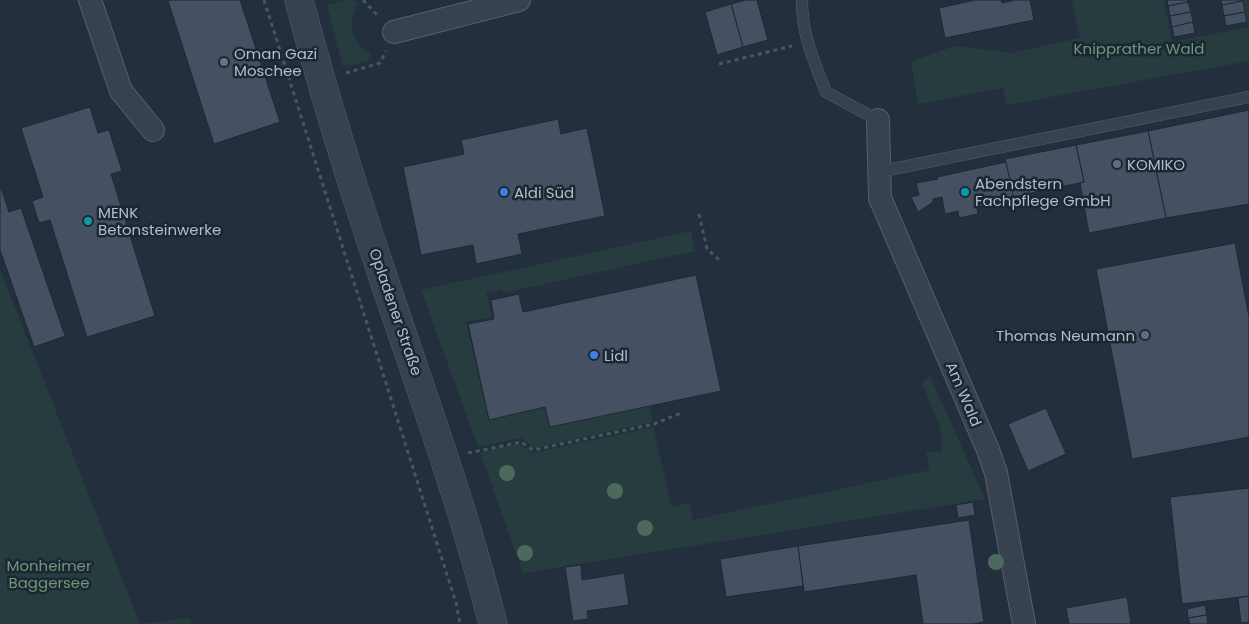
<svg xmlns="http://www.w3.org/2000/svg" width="1249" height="624" viewBox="0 0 1249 624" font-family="Poppins,sans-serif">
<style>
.green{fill:#263c3f}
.building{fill:#455162;stroke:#1f2835}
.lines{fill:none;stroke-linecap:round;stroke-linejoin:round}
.service-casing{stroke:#565f6c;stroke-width:12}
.minor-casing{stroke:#565f6c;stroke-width:24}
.tertiary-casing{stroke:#565f6c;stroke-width:29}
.path{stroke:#44595c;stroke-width:3;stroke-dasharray:4 4;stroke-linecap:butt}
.service{stroke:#38414e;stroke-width:11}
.minor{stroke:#38414e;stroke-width:22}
.tertiary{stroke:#38414e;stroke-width:28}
.tree{fill:#4b6a5d}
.worship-dot{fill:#6b7280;stroke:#1d2633;stroke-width:2}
.service-dot{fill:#5c6f8a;stroke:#1d2633;stroke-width:2}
.shop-dot{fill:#3f7fe0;stroke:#1d2633;stroke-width:2}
.culture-dot{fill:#0f9aa8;stroke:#1d2633;stroke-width:2}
.labels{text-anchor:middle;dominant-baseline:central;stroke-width:5;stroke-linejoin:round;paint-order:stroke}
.park-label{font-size:15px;fill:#6b9a76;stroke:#1d2633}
.poi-label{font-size:15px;fill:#b4bcc9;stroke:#1d2633;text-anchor:start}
.street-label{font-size:15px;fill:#b4bcc9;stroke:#1d2633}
</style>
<rect width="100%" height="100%" fill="#242f3e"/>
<!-- green -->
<g class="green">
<path d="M 346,0 L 354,0 L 358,4 C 347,23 351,43 371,54 L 368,61 L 343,67 L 327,5 Z"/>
<path d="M 1072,0 L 1164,0 L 1172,42 L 1248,27 L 1243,0 L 1249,0 L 1249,61 L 1007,105 L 1003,88 L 918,104 L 911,61 L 955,46 L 1012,53 L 1080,38 Z"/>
<path d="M 691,231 L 695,251 L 503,293 L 502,289 L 486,293 L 492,317 L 466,322 L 489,420 L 545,407 L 550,427 L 649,406 L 653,422 L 534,448 L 521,438 L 478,447 L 421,290 Z"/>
<path d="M 0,270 L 140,624 L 0,624 Z"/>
<path d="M 930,376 L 985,499 L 523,573 L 480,452 L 519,444 L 533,453 L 653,427 L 672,507 L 689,503 L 693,520 L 930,470 L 926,453 L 942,451 L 941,429 L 922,382 Z"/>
<path d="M 190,618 L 191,624 L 141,624 Z"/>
</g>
<!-- building -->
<g class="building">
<path d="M 171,0 L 240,0 L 280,122 L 214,144 L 168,1 Z"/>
<path d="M 746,0 L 757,0 L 768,40 L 743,47 L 731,4 Z"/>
<path d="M 975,0 L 1001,0 L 1002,3 L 1015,0 L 1030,0 L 1034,20 L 945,38 L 939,8 Z"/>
<path d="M 1167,0 L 1188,0 L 1188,2 L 1168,6 Z"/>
<path d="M 1221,0 L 1242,0 L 1243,1 L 1222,5 Z"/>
<path d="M 1243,1 L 1245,12 L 1224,16 L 1222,5 Z"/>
<path d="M 1188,2 L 1191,12 L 1170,16 L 1168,6 Z"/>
<path d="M 731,4 L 743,47 L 717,55 L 705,12 Z"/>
<path d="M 1191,12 L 1193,22 L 1172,27 L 1170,16 Z"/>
<path d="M 1245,12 L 1247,22 L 1226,26 L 1224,16 Z"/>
<path d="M 1193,22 L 1195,33 L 1174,37 L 1172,27 Z"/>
<path d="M 90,107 L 98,133 L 109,130 L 122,171 L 111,174 L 155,316 L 87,337 L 50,220 L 39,223 L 32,201 L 43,197 L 21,128 Z"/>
<path d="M 1249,110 L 1249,204 L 1166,218 L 1148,131 Z"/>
<path d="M 558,119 L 561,134 L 587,128 L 605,216 L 518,234 L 522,254 L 476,264 L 473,245 L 421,255 L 403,167 L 464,154 L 461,140 Z"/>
<path d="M 1148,131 L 1166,218 L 1089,233 L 1080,183 L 1084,182 L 1076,145 Z"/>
<path d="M 1076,145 L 1084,182 L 1013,197 L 1005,159 Z"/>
<path d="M 1006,162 L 1014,199 L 977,207 L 978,214 L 959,218 L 958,211 L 945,214 L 942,197 L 933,199 L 933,202 L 918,212 L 911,197 L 919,195 L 916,183 L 938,179 L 937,177 Z"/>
<path d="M 0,185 L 9,212 L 21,208 L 65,336 L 34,347 L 0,250 Z"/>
<path d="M 1235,243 L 1249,317 L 1249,437 L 1132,459 L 1096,269 Z"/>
<path d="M 696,275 L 721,391 L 550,427 L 545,407 L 489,420 L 468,324 L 494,319 L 491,300 L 519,294 L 523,312 Z"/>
<path d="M 1046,408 L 1066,454 L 1028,471 L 1008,424 Z"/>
<path d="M 1249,488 L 1249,596 L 1182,604 L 1170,497 Z"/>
<path d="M 973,502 L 975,515 L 958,518 L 956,505 Z"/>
<path d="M 969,520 L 984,622 L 973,624 L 923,624 L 916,575 L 804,592 L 798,546 Z"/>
<path d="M 798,546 L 803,586 L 726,597 L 720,559 Z"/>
<path d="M 581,565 L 582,580 L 624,573 L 629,605 L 587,611 L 588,619 L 573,621 L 565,567 Z"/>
<path d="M 1249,596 L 1249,622 L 1241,623 L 1238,598 Z"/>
<path d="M 1127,597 L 1131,624 L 1069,624 L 1066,608 Z"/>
<path d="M 1205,605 L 1207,615 L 1188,618 L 1187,609 Z"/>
<path d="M 1207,615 L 1208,624 L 1190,624 L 1188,618 Z"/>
</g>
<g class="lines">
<defs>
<g id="service">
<path d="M 802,0 C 802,36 813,58 826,92 L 878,120"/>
<path d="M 878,172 L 1249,97"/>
</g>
<g id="minor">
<path d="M 90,0 L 121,91 L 153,130"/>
<path d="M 394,32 L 519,0"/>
<path d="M 878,120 L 880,198 L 988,450 L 996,473 L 1024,624"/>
</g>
<path id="tertiary" d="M 299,0 C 323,91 351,182 381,271 C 420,388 463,504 493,624"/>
</defs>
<!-- service casing -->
<use href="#service" class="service-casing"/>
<!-- minor casing -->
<use href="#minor" class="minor-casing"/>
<!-- tertiary casing -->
<use href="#tertiary" class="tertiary-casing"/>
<!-- path -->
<g class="path">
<path d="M 264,0 L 456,603 L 460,624"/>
<path d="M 363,0 L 378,16"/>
<path d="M 719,64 L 792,46"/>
<path d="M 346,73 L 380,63 L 386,51"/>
<path d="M 699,214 L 707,249 L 719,260"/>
<path d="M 468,453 L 521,442 L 533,450 L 654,424 L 681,413"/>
</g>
<!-- service -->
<use href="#service" class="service"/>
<!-- minor -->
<use href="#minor" class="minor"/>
<!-- tertiary -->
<use href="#tertiary" class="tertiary"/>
</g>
<!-- trees -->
<g class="tree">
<circle cx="507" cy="473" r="8"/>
<circle cx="615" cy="491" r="8"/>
<circle cx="645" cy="528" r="8"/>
<circle cx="525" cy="553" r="8"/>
<circle cx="996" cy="562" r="8"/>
</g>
<!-- markers -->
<circle class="worship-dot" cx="224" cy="62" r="5"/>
<g class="service-dot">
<circle cx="1117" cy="164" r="5"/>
<circle cx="1145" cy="335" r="5"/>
</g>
<g class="shop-dot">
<circle cx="504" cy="192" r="5"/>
<circle cx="594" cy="355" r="5"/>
</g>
<g class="culture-dot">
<circle cx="965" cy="192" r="5"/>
<circle cx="88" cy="221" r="5"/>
</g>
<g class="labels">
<!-- park labels -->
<g class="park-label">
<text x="1139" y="48">Knipprather Wald</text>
<text x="49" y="565">Monheimer<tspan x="49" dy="17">Baggersee</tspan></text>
</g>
<!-- poi labels -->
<g class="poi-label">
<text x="234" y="53">Oman Gazi<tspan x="234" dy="17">Moschee</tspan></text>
<text x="1127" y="164">KOMIKO</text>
<text x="975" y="183">Abendstern<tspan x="975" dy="17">Fachpflege GmbH</tspan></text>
<text x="514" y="192">Aldi Süd</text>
<text x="98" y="212">MENK<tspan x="98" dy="17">Betonsteinwerke</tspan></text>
<text x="1135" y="335" text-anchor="end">Thomas Neumann</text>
<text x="604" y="355">Lidl</text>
</g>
<!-- street labels -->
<g class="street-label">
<text transform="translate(396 312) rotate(71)">Opladener Straße</text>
<text transform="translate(964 394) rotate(67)">Am Wald</text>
</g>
</g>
</svg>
